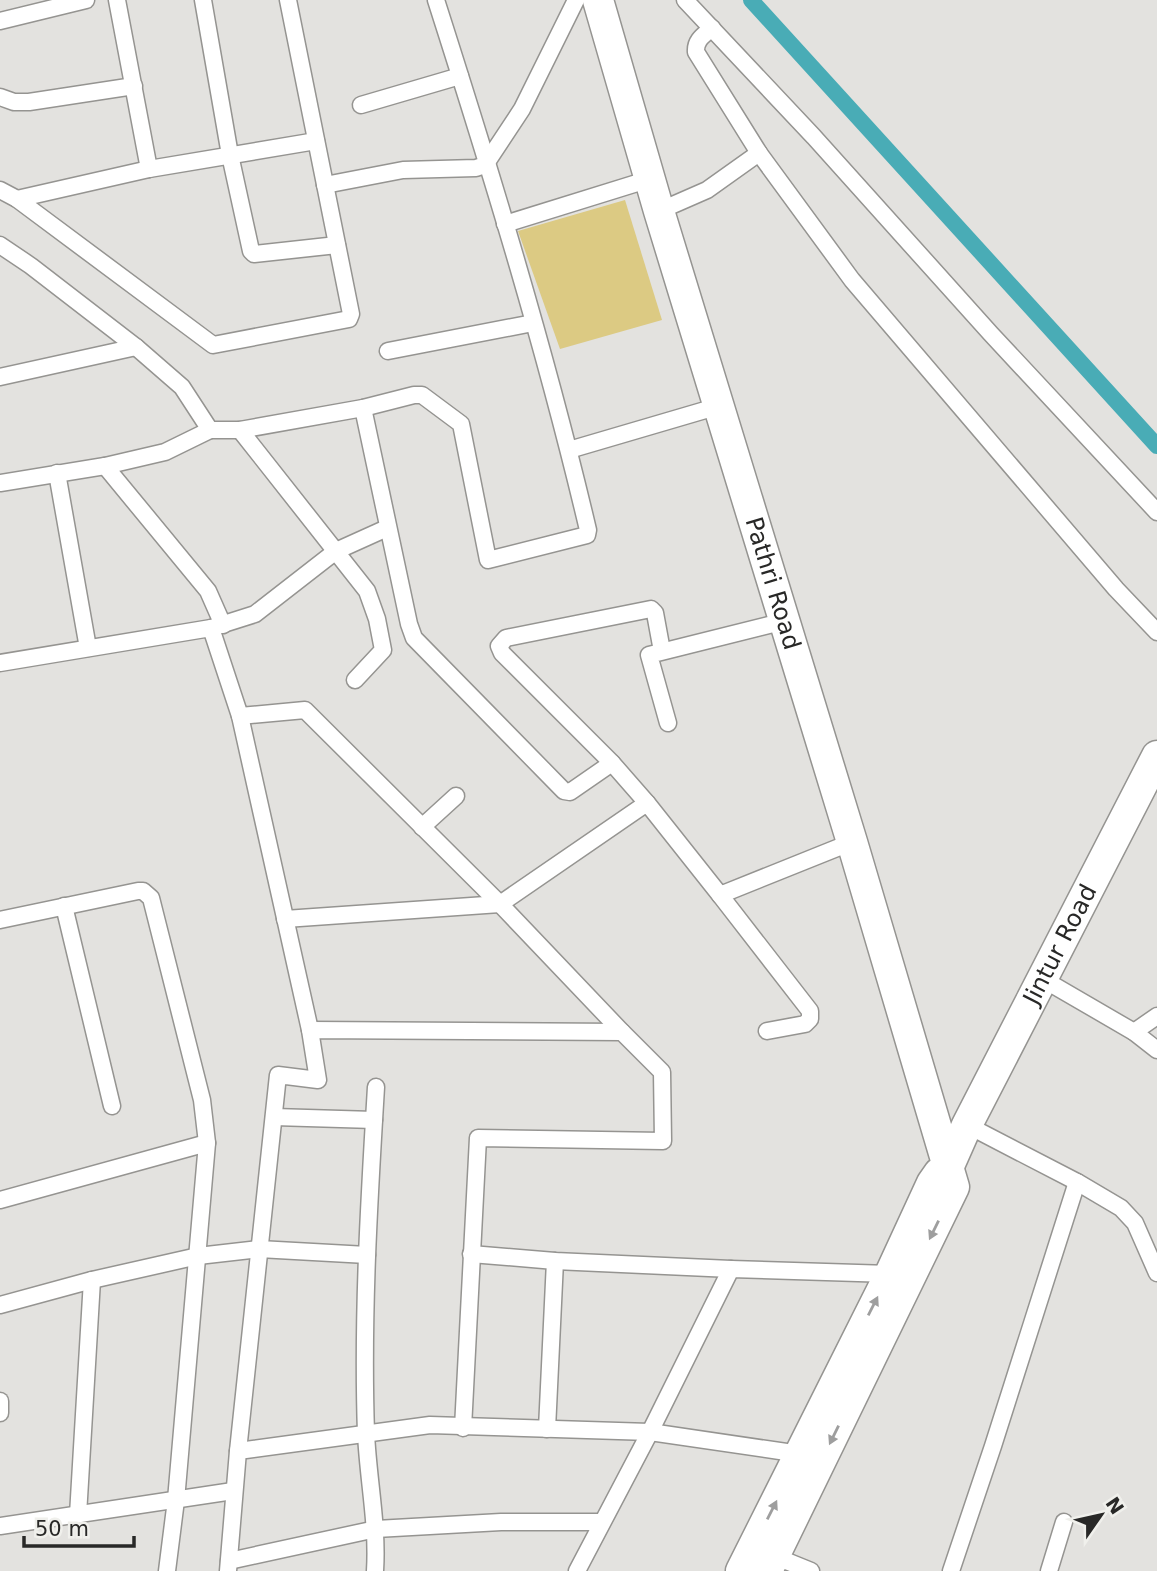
<svg xmlns="http://www.w3.org/2000/svg" width="1157" height="1571" viewBox="0 0 1157 1571" font-family="'DejaVu Sans',sans-serif">
<style>
.lines{fill:none;stroke-linecap:round;stroke-linejoin:round}
.canal{stroke:#49acb6;stroke-width:16}
.building{fill:#dcca83}
.street-casing{stroke:#959491;stroke-width:19}
.highway-casing{stroke:#959491;stroke-width:33}
.street{stroke:#fff;stroke-width:16}
.highway{stroke:#fff;stroke-width:30}
.oneway{fill:#9e9e9e}
.labels{text-anchor:middle;dominant-baseline:central;stroke-width:5;stroke-linejoin:round;paint-order:stroke}
.street-label{font-size:24px;fill:#282827;stroke:#f0f0ec}
</style>
<rect width="100%" height="100%" fill="#e3e2df"/>
<g class="lines">
<!-- canal -->
<path class="canal" d="M 751,0 L 1157,446"/>
</g>
<!-- building -->
<path class="building" d="M 625,200 L 662,320 L 560,349 L 518,231 Z"/>
<g class="lines">
<defs>
<g id="street">
<path d="M 117,0 L 149,169"/>
<path d="M 203,0 L 230,155 L 251,251 L 254,254 L 337,245"/>
<path d="M 685,0 L 814,137 L 991,334 L 1157,512"/>
<path d="M 0,21 L 86,0"/>
<path d="M 712,28 C 704,35 695,40 696,52 L 759,153 L 852,280 L 1116,589 L 1157,632"/>
<path d="M 0,97 L 14,102 L 29,102 L 134,86"/>
<path d="M 361,105 L 460,76"/>
<path d="M 325,185 L 403,170 L 476,168 L 485,165 L 522,109 L 576,0"/>
<path d="M 0,190 L 17,199 L 213,345 L 349,319 L 351,314 L 288,0"/>
<path d="M 17,199 L 149,169 L 316,141"/>
<path d="M 659,211 L 707,190 L 759,153"/>
<path d="M 505,224 L 650,179"/>
<path d="M 0,245 L 31,266 L 136,347 L 182,387 L 210,430 L 240,430 L 363,408 L 414,395 L 422,395 L 461,424 L 488,560 L 587,535 L 588,530 C 546,352 492,175 436,0"/>
<path d="M 388,351 L 533,323"/>
<path d="M 0,377 L 136,347"/>
<path d="M 363,408 L 409,624 L 414,638 L 564,791 L 570,792 L 612,763"/>
<path d="M 240,430 L 367,591 L 377,619 L 383,650 L 355,680"/>
<path d="M 569,450 L 719,406"/>
<path d="M 105,466 L 208,591 L 223,625"/>
<path d="M 57,473 L 88,648"/>
<path d="M 0,483 L 105,466 L 165,452 L 210,430"/>
<path d="M 211,628 L 255,614 L 336,551 L 387,528"/>
<path d="M 0,663 L 211,628 L 240,716 L 305,710 L 500,904"/>
<path d="M 240,716 L 310,1030"/>
<path d="M 668,723 L 649,655 L 785,621"/>
<path d="M 647,803 L 612,763 L 502,653 L 499,646 L 506,638 L 651,609 L 655,613 L 662,651"/>
<path d="M 422,827 L 456,796"/>
<path d="M 720,895 L 810,1011 L 810,1019 L 805,1024 L 767,1031"/>
<path d="M 64,906 L 112,1106"/>
<path d="M 285,919 L 500,904"/>
<path d="M 0,920 L 138,891 L 143,891 L 151,898 L 202,1100 L 207,1143 L 176,1500 L 167,1571"/>
<path d="M 1041,978 L 1134,1032 L 1157,1050"/>
<path d="M 622,1032 L 500,904 L 647,803 L 720,895 L 852,842"/>
<path d="M 1134,1032 L 1157,1016"/>
<path d="M 274,1117 L 374,1120"/>
<path d="M 967,1125 L 1077,1182 L 1121,1208 L 1135,1223 L 1157,1273"/>
<path d="M 0,1200 L 207,1143"/>
<path d="M 471,1254 L 555,1261 L 731,1269"/>
<path d="M 0,1305 L 92,1280 L 198,1256 L 259,1249 L 367,1255"/>
<path d="M 0,1401 L 0,1413"/>
<path d="M 547,1429 L 555,1261"/>
<path d="M 238,1451 L 278,1075 L 318,1080 L 310,1030 L 622,1032 L 662,1072 L 663,1141 L 478,1138 L 463,1428"/>
<path d="M 78,1515 L 92,1280"/>
<path d="M 0,1526 L 233,1491"/>
<path d="M 774,1556 L 811,1571"/>
<path d="M 229,1561 L 376,1529 L 501,1522 L 601,1522"/>
<path d="M 228,1571 L 238,1451 L 430,1425 L 650,1432 L 800,1454"/>
<path d="M 375,1571 C 378,1525 368,1479 366,1433 C 362,1318 369,1202 376,1087"/>
<path d="M 577,1571 L 650,1432 L 731,1269 L 890,1274"/>
<path d="M 951,1571 L 993,1446 L 1077,1182"/>
<path d="M 1049,1571 L 1064,1522"/>
</g>
<g id="highway">
<path id="s1" d="M 598,0 L 659,211 L 852,842 L 954,1187 L 767,1571"/>
<path id="s2" d="M 741,1571 L 890,1274 L 932,1183 L 939,1173 L 948,1168 L 967,1125 L 1157,756"/>
</g>
</defs>
<!-- street casing -->
<use href="#street" class="street-casing"/>
<!-- highway casing -->
<use href="#highway" class="highway-casing"/>
<!-- street -->
<use href="#street" class="street"/>
<!-- highway -->
<use href="#highway" class="highway"/>
</g>
<!-- one-way arrows -->
<defs><path id="oneway-solid" d="M-6-.8H1V-3.2L6.5 0L1 3.2V.8H-6Z" transform="scale(1.75)"/></defs>
<g class="oneway">
<use href="#oneway-solid" transform="translate(934 1230) rotate(116)"/>
<use href="#oneway-solid" transform="translate(873 1306) rotate(-63)"/>
<use href="#oneway-solid" transform="translate(834 1435) rotate(116)"/>
<use href="#oneway-solid" transform="translate(772 1510) rotate(-63)"/>
</g>
<g class="labels">
<!-- street labels -->
<g class="street-label">
<text stroke="none"><textPath href="#s1" startOffset="609">Pathri Road</textPath></text>
<text stroke="none"><textPath href="#s2" startOffset="705">Jintur Road</textPath></text>
</g>
</g>
<!-- north arrow -->
<g transform="translate(1101 1515) rotate(56)" stroke="#f0f0ec" stroke-width="5" paint-order="stroke">
<path d="M0-5L12 26L0 18L-12 26Z" fill="#282827"/>
<text y="-10" font-size="19" font-weight="bold" text-anchor="middle" fill="#282827">N</text>
</g>
<!-- scale -->
<path d="M24 1536v10h110v-10" fill="none" stroke="#282827" stroke-width="3.5"/>
<text x="35" y="1536" font-size="21" fill="#282827" stroke="#f0f0ec" stroke-width="5" paint-order="stroke">50 m</text>
</svg>
